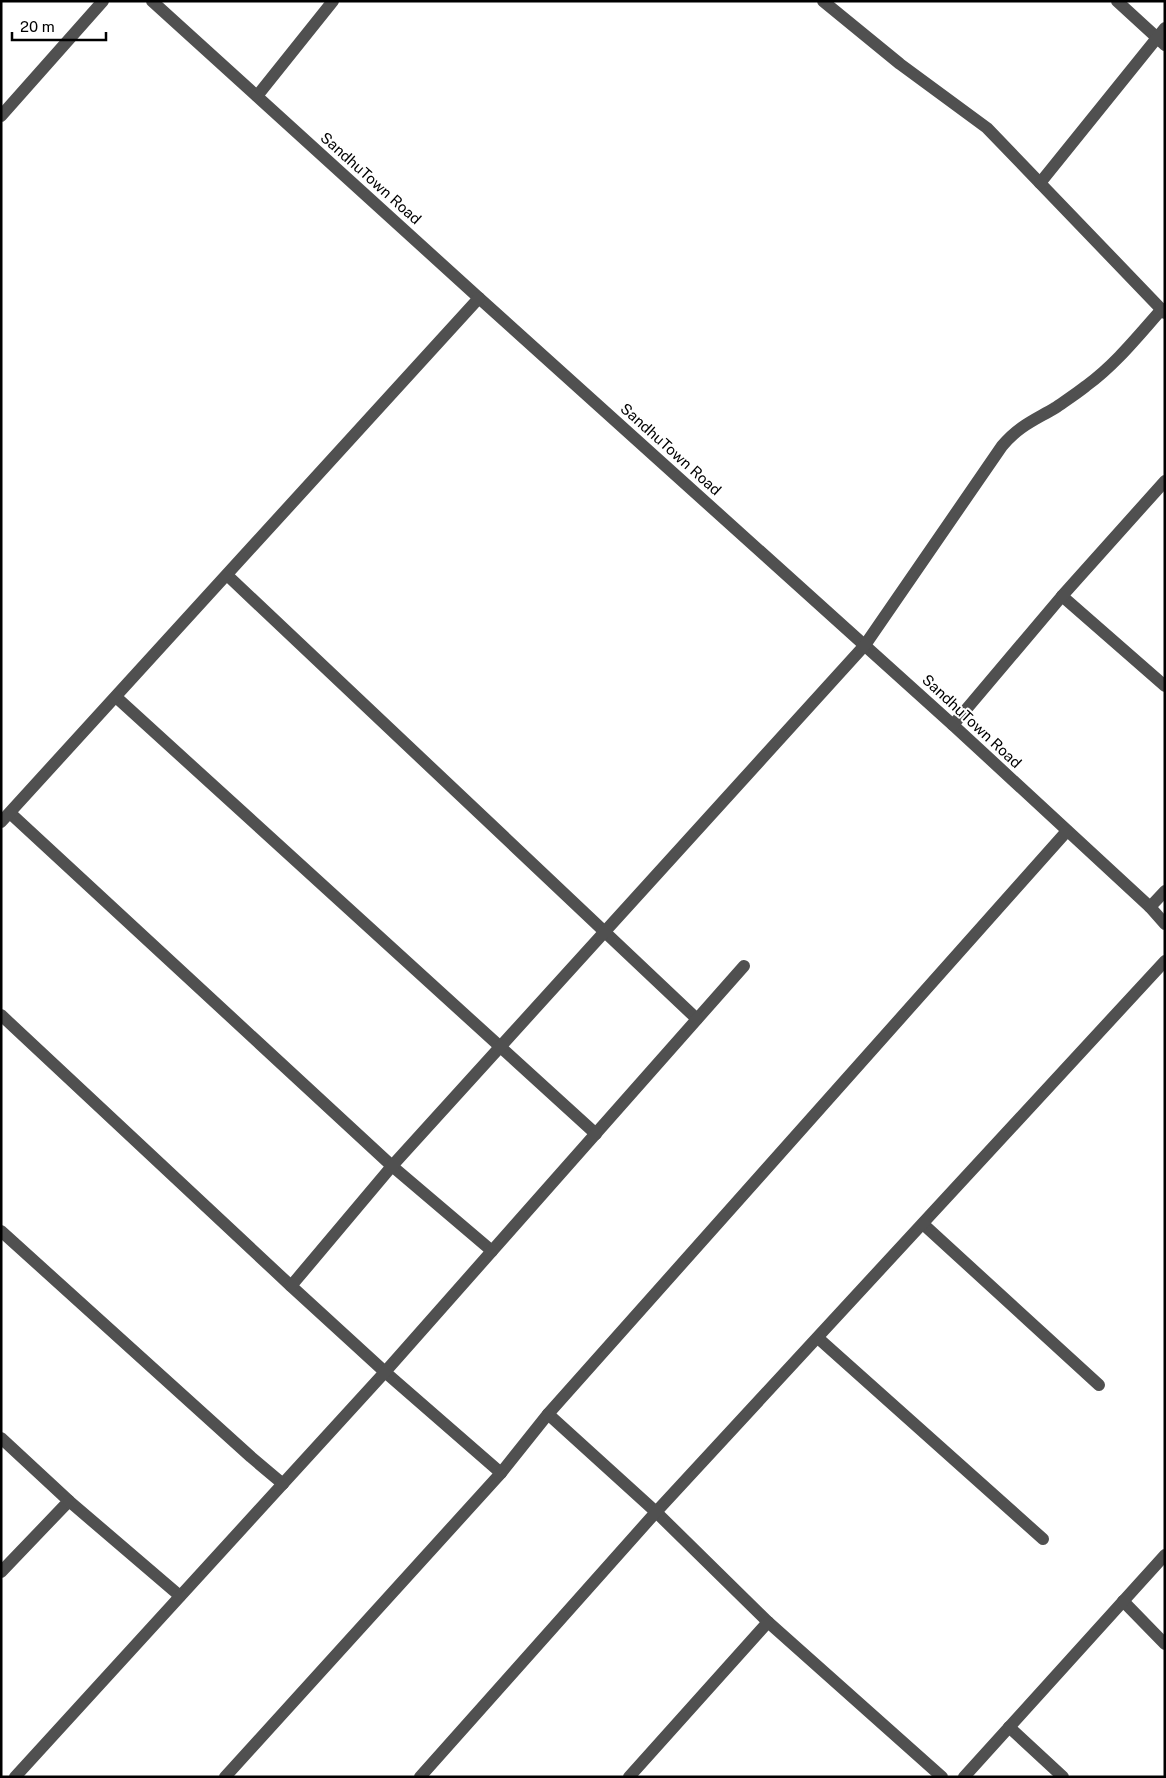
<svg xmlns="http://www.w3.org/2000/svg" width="1166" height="1778" viewBox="0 0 1166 1778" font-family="'Public Sans',sans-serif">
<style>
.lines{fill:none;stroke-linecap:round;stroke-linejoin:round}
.minor{stroke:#505050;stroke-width:12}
.labels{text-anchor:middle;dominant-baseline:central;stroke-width:4;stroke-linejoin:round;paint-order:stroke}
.street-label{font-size:15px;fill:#000;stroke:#fff}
</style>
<rect width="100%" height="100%" fill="#fff"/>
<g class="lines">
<!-- minor -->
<g class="minor">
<path d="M 152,1 L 479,298 L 953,725 L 1150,907 L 1165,924"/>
<path d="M 823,1 L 900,64 L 987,128 L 1165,313"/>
<path d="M 1117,1 L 1165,45"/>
<path d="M 257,96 L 333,1"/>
<path d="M 1,116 L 103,1"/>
<path d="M 1040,183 L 1165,28"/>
<path d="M 227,575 L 697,1019"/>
<path d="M 1062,596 L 1165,686"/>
<path d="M 116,697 L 596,1134"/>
<path d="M 953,725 L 1062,596 L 1165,481"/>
<path d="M 10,813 L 392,1166 L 492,1251"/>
<path d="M 1,822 L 479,298"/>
<path d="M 1150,907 L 1165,891"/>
<path d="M 1,1015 L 291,1286 L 385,1372 L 501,1473"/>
<path d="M 923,1224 L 1099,1385"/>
<path d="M 1,1231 L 251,1457 L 283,1484"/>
<path d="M 291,1286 L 392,1166 L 865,645 L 1002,446 C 1019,426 1033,421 1055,408 C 1065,401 1076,394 1086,386 C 1115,365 1138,336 1162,309"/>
<path d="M 818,1338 L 1043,1539"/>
<path d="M 548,1414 L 656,1512 L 768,1622 L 942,1777"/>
<path d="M 1,1438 L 69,1501 L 1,1572"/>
<path d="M 69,1501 L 180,1596"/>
<path d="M 1123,1601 L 1165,1644"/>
<path d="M 1009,1727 L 1063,1777"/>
<path d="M 15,1777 L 385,1372 L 744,966"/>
<path d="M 225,1777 L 501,1473 L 548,1414 L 1067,831"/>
<path d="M 420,1777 L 656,1512 L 1165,961"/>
<path d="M 629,1777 L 768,1622"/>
<path d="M 964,1777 L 1165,1555"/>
</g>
</g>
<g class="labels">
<!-- street labels -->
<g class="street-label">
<text transform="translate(371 178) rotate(42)">SandhuTown Road</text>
<text transform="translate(671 449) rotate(42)">SandhuTown Road</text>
<text transform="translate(972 721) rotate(43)">SandhuTown Road</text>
</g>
</g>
<!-- border -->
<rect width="1166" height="1778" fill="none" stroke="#000000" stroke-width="5"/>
<!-- scale -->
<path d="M12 32v8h94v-8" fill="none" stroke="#000000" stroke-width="2.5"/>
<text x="20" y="32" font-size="15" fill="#000000" stroke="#ffffff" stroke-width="4" paint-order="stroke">20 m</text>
</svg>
